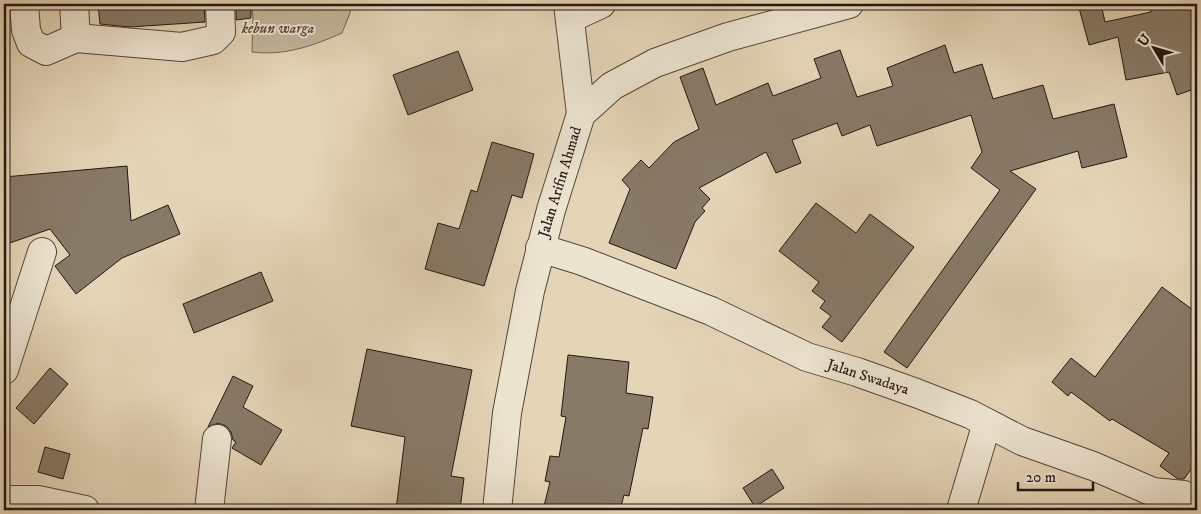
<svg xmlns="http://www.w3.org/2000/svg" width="1201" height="514" viewBox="0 0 1201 514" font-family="'IM FELL DW Pica',serif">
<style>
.green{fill:#c3b59b;stroke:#726656}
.building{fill:#877a67;stroke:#221811}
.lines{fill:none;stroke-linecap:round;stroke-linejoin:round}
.minor-casing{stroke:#52473a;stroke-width:30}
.minor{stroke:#ede4d0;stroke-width:28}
.labels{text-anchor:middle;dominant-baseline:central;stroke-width:4;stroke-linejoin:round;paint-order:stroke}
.park-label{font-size:15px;font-style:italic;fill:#52473a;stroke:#ede4d0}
.street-label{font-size:15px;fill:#221811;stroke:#ede4d0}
</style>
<rect width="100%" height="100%" fill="#e4d5b7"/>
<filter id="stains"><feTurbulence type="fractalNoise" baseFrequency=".004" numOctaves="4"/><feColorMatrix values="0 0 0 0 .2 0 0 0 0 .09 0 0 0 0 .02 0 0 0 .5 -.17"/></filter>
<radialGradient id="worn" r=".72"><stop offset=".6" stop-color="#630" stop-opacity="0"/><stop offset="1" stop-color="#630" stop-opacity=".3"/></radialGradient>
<!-- green -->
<path class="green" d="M 251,4 L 351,4 L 350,13 L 342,33 C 313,46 284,56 252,52 L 253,16 Z"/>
<!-- building -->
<g class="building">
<path d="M 98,4 L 204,4 L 205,22 L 130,27 L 100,24 Z"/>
<path d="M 236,4 L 251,4 L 251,18 L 236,20 Z"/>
<path d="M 1078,4 L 1101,4 L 1105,22 L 1151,12 L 1149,4 L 1189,4 L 1197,34 L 1197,88 L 1177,95 L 1169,72 L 1126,80 L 1118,37 L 1089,45 Z"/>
<path d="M 945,45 L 954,73 L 982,64 L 993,99 L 1043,85 L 1053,119 L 1114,104 L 1127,157 L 1082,168 L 1078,151 L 1010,171 L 1036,189 L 907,368 L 884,352 L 1000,190 L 971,168 L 982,152 L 971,115 L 877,146 L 870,125 L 842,136 L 837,123 L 792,140 L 801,163 L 776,173 L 766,152 L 699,188 L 710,199 L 702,208 L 705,211 L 695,222 L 676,269 L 609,243 L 630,189 L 622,180 L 641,160 L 649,168 L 674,142 L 699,129 L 680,77 L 703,68 L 716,105 L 768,83 L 773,96 L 821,78 L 814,59 L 840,50 L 857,97 L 893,86 L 887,68 Z"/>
<path d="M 458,51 L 473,90 L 408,115 L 393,75 Z"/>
<path d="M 492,142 L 534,154 L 522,198 L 512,195 L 484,286 L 425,269 L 438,223 L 459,229 L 471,190 L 477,192 Z"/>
<path d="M 127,166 L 131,221 L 168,205 L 180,234 L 122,258 L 76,294 L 55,266 L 70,255 L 50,229 L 4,245 L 4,177 Z"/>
<path d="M 816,203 L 856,233 L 870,214 L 914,247 L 842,342 L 822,327 L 831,316 L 820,308 L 825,301 L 812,291 L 819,282 L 779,251 Z"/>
<path d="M 261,272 L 273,301 L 194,333 L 183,304 Z"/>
<path d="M 1162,287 L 1197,313 L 1197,461 L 1184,479 L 1178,479 L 1160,466 L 1169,453 L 1112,419 L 1110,421 L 1071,392 L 1068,396 L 1052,382 L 1071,358 L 1095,377 Z"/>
<path d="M 367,349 L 472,370 L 451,476 L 464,478 L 460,510 L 396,510 L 405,437 L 351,426 Z"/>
<path d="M 568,355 L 629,362 L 626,393 L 653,397 L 648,429 L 643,428 L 629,496 L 624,495 L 620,510 L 543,510 L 550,482 L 545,481 L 550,456 L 559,457 L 566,417 L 561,416 Z"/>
<path d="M 50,368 L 68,384 L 34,424 L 16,408 Z"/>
<path d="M 233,376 L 253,386 L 243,407 L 282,430 L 261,465 L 232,448 L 236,442 L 233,440 L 231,432 L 226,426 L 218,423 L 208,427 Z"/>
<path d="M 45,447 L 70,454 L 63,479 L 38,472 Z"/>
<path d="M 772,469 L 784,488 L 755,507 L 743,488 Z"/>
</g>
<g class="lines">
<defs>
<g id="minor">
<path d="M 24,4 L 26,30 L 31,43 L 46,51 L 76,38 L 182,47 L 213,40 L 221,32 L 220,4"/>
<path d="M 74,4 L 76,38"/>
<path d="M 568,4 L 581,114"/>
<path d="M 571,18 L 601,4"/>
<path d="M 540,248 L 582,261 L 711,311 L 807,357 L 857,372 L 916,393 L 970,414 L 1022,441 L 1093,466 L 1153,492 L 1184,495 L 1197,501"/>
<path d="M 4,370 L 42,252"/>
<path d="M 4,500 L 38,500 L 85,510"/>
<path d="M 209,510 L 217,439"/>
<path d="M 497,510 L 507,413 L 530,291 L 551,210 L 581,114 L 612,86 L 655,63 L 728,37 L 849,4"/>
<path d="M 961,510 L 987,423"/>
</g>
</defs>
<!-- minor casing -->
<use href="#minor" class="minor-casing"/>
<!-- minor -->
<use href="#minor" class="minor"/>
</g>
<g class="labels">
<!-- park labels -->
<g class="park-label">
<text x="278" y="28">kebun warga</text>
</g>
<!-- street labels -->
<g class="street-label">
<text transform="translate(560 182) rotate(-73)">Jalan Arifin Ahmad</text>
<text transform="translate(868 377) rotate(18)">Jalan Swadaya</text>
</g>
</g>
<!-- margin -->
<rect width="1201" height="514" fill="none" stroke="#e4d5b7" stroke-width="20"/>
<rect x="5" y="5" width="1191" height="504" fill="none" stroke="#221811" stroke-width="2.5"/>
<rect x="10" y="10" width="1181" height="494" fill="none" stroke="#221811"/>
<!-- north arrow -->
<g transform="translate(1154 48) rotate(308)" stroke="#ede4d0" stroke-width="4" paint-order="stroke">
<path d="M0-4L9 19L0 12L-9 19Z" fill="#221811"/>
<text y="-8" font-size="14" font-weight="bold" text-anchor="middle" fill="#221811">U</text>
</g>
<!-- scale -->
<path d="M1018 482v8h75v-8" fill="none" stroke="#221811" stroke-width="2.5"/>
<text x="1026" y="482" font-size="15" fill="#221811" stroke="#ede4d0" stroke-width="4" paint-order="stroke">20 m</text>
<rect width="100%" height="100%" filter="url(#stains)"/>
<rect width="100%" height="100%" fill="url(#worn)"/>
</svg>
